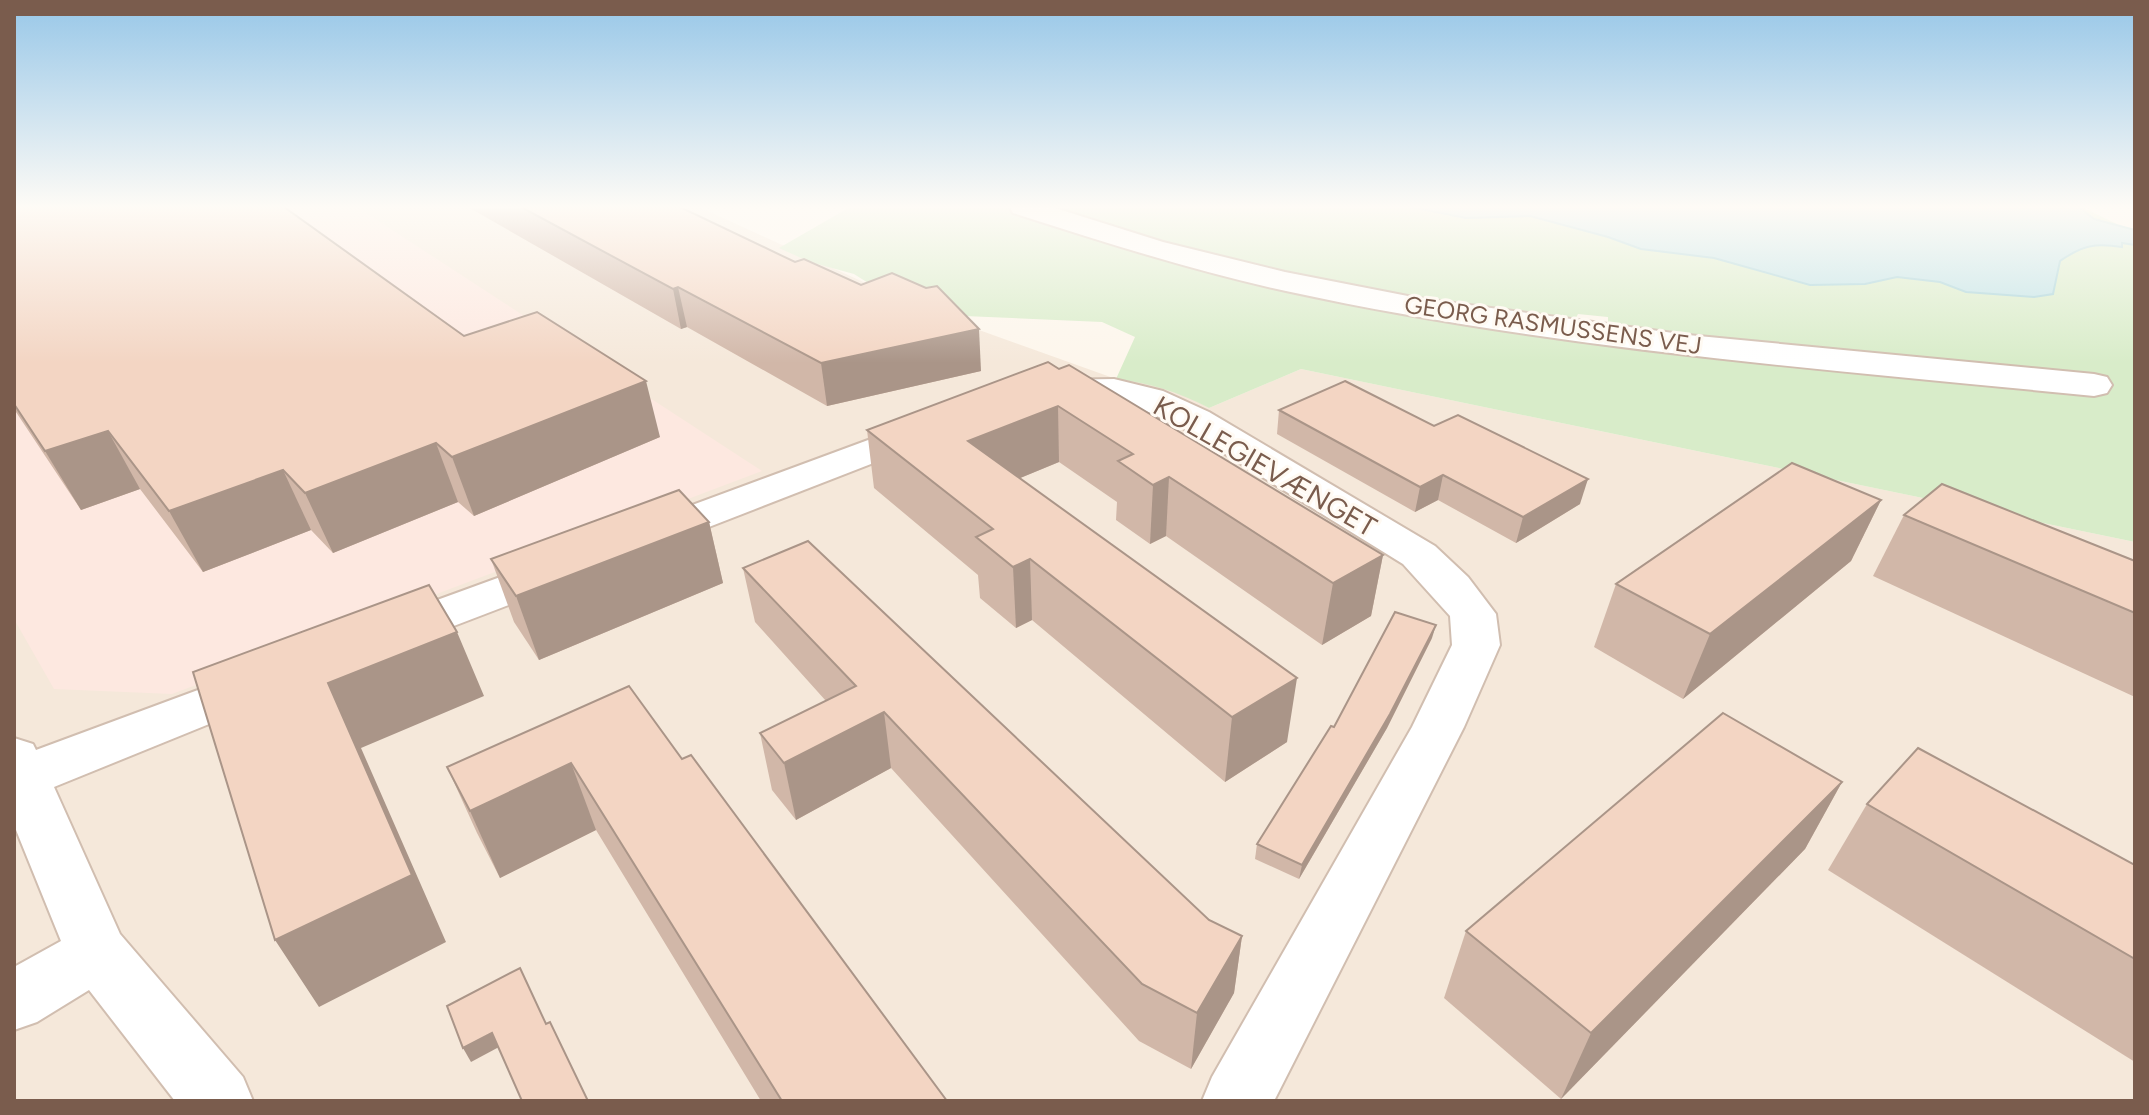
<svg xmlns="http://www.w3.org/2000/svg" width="2149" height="1115" viewBox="0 0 2149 1115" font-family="Figtree,sans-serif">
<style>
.residential{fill:#f5e8da}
.commercial{fill:#fde8e0}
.green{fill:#d8ecc9}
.water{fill:#bfe3e8;stroke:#a5d3da;stroke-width:2}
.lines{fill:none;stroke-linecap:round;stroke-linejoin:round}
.minor-casing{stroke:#d1beb0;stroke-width:4}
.minor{fill:#fff;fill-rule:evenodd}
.wall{fill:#d1b7a8}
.shaded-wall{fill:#aa9588}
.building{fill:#f3d5c3;stroke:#aa9588;stroke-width:2}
.labels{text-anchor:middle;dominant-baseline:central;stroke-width:6;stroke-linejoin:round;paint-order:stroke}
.far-street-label{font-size:24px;fill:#7a5c4d;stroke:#fffaf3}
.street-label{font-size:28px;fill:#7a5c4d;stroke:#fffaf3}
</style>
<rect width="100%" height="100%" fill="#fdf6ec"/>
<!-- residential -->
<path class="residential" d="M 14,207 L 699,207 L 929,312 L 1116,379 L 1144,382 L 1179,392 L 1209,408 L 1301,369 L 2135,542 L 2135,1101 L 14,1101 Z"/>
<!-- commercial -->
<path class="commercial" d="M 14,207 L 357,207 L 762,471 L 172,694 L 54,689 L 14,619 Z"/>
<!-- green -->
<path class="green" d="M 850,207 L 1007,207 L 1135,253 L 1290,291 L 1608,343 L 1608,317 L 1578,314 L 1575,320 L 1402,296 L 1219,257 L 1221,255 L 1207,251 L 1204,253 L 1047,207 L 2082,207 L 2135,233 L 2135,542 L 1301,369 L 1209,408 C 1178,392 1150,383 1116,379 L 1135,337 L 1102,322 L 917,314 L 854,274 L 810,262 L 779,248 Z"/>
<!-- water -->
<path class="water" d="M 1411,207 L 2079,207 L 2094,219 L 2135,230 L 2135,245 L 2122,243 L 2122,247 C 2095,243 2083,245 2060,261 L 2053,294 L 2034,297 L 1966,292 L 1940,282 L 1897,277 L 1865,284 L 1810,285 L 1714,258 L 1641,249 L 1608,237 L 1530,216 L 1466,218 Z"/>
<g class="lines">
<defs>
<g id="minor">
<path d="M 1010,207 L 1052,207 L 1163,242 L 1285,272 L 1418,298 L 1688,335 L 2094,374 L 2107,377 L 2112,385 L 2107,393 L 2094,396 C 1824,369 1552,349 1286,291 C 1194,271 1104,242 1013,213 Z"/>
<path d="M 1114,379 L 1163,391 L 1209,412 L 1435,546 L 1468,577 L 1496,614 L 1500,645 L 1464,727 L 1274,1101 L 1202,1101 L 1212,1077 L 1412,727 L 1452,645 L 1450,616 L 1403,564 L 1183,428 L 1137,407 L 1114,401 L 1051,402 L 1038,399 L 1033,391 L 1038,383 L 1051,380 Z"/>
<path d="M 925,419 L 938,422 L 944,430 L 938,438 L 660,546 L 645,550 L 630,546 L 623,537 L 630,528 Z"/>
<path d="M 558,556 L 574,560 L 580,570 L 574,580 L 391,650 L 374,645 L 367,634 L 374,623 Z"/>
<path d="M 260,667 L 278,672 L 285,684 L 278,696 L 54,787 L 120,934 L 243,1077 L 253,1101 L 175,1101 L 89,990 L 37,1022 L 14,1030 L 14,967 L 61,941 L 14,825 L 14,738 L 33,744 L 36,750 Z"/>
</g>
</defs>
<!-- minor casing -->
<use href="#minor" class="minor-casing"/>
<!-- minor -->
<use href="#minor" class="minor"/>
</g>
<!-- wall -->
<g class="wall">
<path d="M 14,207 L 464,336 L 660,437 L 474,516 L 458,502 L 333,553 L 311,530 L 203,572 L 140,489 L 81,510 L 14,409 Z"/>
<path d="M 468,207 L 680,207 L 981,371 L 827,406 L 687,327 L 681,329 Z"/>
<path d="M 1048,362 L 1383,555 L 1371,616 L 1322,645 L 1166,536 L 1150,544 L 1116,520 L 1117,502 L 1059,462 L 1020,478 L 1287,742 L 1225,782 L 1032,620 L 1016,628 L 980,598 L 978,575 L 874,488 L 867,430 Z"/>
<path d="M 1279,410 L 1580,504 L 1516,543 L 1438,500 L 1415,512 L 1277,434 Z"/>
<path d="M 1881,500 L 1851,561 L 1683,699 L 1594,647 L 1616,584 Z"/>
<path d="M 1904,515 L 2135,561 L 2135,697 L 1873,576 Z"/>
<path d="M 709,522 L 723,583 L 539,660 L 514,622 L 491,559 Z"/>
<path d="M 743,568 L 1209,920 L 1242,936 L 1234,993 L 1191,1069 L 1139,1041 L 891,768 L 796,820 L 772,790 L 760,733 L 826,701 L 755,622 Z"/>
<path d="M 1432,638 L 1387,728 L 1299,879 L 1255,859 L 1257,844 L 1334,727 Z"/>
<path d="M 682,759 L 947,1101 L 761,1101 L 596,830 L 500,878 L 477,833 L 447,767 Z"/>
<path d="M 1842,782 L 1805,849 L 1561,1099 L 1444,998 L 1466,931 Z"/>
<path d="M 1867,804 L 2135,865 L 2135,1062 L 1828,870 Z"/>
</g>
<!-- shaded-wall -->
<g class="shaded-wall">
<path d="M 678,287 L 687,327 L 681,329 L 673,289 Z"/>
<path d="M 979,329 L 981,371 L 827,406 L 821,363 Z"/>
<path d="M 646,381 L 660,437 L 474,516 L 452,457 Z"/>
<path d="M 1058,406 L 1059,462 L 972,498 L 968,441 Z"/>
<path d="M 108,431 L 140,489 L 81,510 L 45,451 Z"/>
<path d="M 436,443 L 458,502 L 333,553 L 305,493 Z"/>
<path d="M 283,470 L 311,530 L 203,572 L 169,511 Z"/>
<path d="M 1443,475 L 1438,500 L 1415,512 L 1420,487 Z"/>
<path d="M 1169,477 L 1166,536 L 1150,544 L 1153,485 Z"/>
<path d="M 1588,479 L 1580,504 L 1516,543 L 1523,517 Z"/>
<path d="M 1881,500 L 1851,561 L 1683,699 L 1710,634 Z"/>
<path d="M 709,522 L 723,583 L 539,660 L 516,596 Z"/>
<path d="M 1383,555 L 1371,616 L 1322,645 L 1333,583 Z"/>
<path d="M 1030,559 L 1032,620 L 1016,628 L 1013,567 Z"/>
<path d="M 1436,625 L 1432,638 L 1387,728 L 1299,879 L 1302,865 Z"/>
<path d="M 457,632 L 484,696 L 361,748 L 446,942 L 319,1007 L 275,940 L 328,683 Z"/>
<path d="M 1297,678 L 1287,742 L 1225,782 L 1232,717 Z"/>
<path d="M 884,712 L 891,768 L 796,820 L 784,763 Z"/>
<path d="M 571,763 L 596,830 L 500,878 L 470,811 Z"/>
<path d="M 1842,782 L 1805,849 L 1561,1099 L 1591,1033 Z"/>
<path d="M 1242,936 L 1234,993 L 1191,1069 L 1197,1013 Z"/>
<path d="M 492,1033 L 499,1047 L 471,1062 L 463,1048 Z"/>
</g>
<!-- building -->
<g class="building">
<path d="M 14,207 L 284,207 L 464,336 L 537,312 L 646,381 L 452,457 L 436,443 L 305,493 L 283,470 L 169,511 L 108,431 L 45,451 L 14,404 Z"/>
<path d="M 521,207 L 680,207 L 795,262 L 804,259 L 861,285 L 892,273 L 926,288 L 937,286 L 979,329 L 821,363 L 678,287 L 673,289 Z"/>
<path d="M 1048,362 L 1059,369 L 1069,365 L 1383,555 L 1333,583 L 1169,477 L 1153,485 L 1118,461 L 1133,454 L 1058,406 L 968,441 L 1297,678 L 1232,717 L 1030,559 L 1013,567 L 976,537 L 993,529 L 867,430 Z"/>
<path d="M 1345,381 L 1434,426 L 1458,415 L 1588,479 L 1523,517 L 1443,475 L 1420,487 L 1279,410 Z"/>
<path d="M 1792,463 L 1881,500 L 1710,634 L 1616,584 Z"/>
<path d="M 1942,484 L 2135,561 L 2135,613 L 1904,515 Z"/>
<path d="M 679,490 L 709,522 L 516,596 L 491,559 Z"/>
<path d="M 808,541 L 1209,920 L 1242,936 L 1197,1013 L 1142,984 L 884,712 L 784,763 L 760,733 L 856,686 L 743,568 Z"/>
<path d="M 429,585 L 457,632 L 328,683 L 412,875 L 275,940 L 193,672 Z"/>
<path d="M 1395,612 L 1436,625 L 1390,714 L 1302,865 L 1257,844 L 1331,726 L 1334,727 Z"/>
<path d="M 629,686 L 682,759 L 691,755 L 947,1101 L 782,1101 L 571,763 L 470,811 L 447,767 Z"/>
<path d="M 1723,713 L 1842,782 L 1591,1033 L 1466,931 Z"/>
<path d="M 1918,748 L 2135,865 L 2135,959 L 1867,804 Z"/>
<path d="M 520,968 L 546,1024 L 550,1022 L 588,1101 L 522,1101 L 492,1033 L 463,1048 L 447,1006 Z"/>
</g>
<!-- sky -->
<linearGradient id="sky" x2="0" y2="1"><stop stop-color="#97c7e8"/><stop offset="0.57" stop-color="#fefbf6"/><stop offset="1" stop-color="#fefbf6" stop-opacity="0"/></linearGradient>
<rect width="2149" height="363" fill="url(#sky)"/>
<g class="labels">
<!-- far-street labels -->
<g class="far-street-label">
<text transform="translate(1553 325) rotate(8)">GEORG RASMUSSENS VEJ</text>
</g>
<!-- street labels -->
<g class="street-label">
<text transform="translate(1265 466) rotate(30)">KOLLEGIEVÆNGET</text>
</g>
</g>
<!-- border -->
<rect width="2149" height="1115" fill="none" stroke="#7a5c4d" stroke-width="32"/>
</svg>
